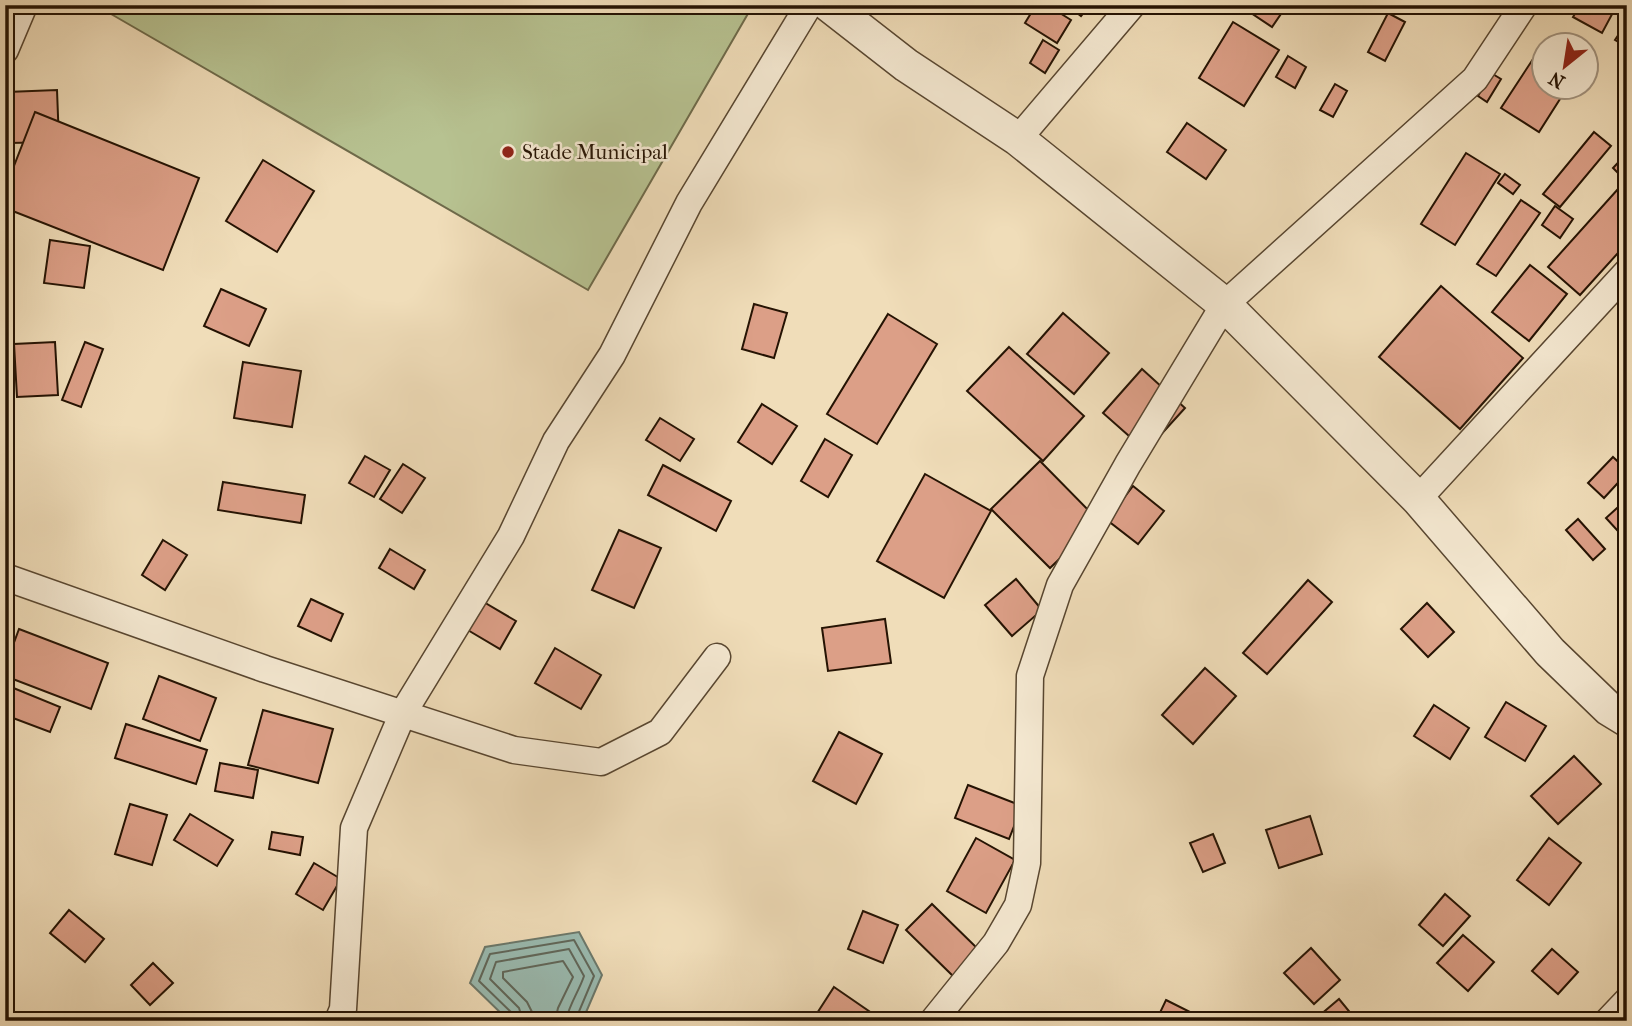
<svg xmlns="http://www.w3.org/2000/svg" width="1632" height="1026" viewBox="0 0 1632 1026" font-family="'IM FELL French Canon',serif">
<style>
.green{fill:#b7c291;stroke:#6e6a4a;stroke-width:2}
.water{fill:#9abbb1;stroke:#6b786b;stroke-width:2}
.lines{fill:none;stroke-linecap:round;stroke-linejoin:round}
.shore{stroke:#60675a;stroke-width:2}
.building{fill:#dc9f87;stroke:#251303;stroke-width:2}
.minor-casing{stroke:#584630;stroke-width:29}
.tertiary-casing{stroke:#584630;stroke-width:36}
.minor{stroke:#f5e9d2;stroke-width:26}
.tertiary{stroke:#f5e9d2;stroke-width:33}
.poi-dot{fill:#8f2418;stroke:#f5e9d2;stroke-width:2.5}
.labels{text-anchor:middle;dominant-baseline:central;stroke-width:5;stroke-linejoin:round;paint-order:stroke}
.poi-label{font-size:21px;fill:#251303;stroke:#f5e9d2;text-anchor:start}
</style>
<rect width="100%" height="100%" fill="#f0ddb9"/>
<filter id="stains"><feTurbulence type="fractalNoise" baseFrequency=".00286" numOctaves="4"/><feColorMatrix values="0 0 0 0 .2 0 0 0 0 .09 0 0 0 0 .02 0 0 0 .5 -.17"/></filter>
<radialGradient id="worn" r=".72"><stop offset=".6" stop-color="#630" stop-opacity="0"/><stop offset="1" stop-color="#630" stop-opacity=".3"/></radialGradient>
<!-- green -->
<path class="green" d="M 116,5 L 753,5 L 588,290 L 111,14 Z"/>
<!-- water -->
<path class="water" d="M 579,932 L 602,975 L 584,1017 L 556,1021 L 509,1021 L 470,983 L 485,947 Z"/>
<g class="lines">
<!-- shore -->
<g class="shore">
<path d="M 514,1021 L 512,1013 L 479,981 L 490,954 L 574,940 L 594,976 L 575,1021"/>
<path d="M 523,1021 L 519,1008 L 490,979 L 496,962 L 569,949 L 584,976 C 580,989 567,1009 566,1021"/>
<path d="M 533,1021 L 532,1012 L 527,1002 L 503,978 L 503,972 L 563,961 L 573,977 L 558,1008 L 555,1021"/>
</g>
</g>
<!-- building -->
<g class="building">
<path d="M 1036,5 L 1047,5 L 1071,20 L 1057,43 L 1025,23 Z"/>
<path d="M 1067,5 L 1090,5 L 1081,16 Z"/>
<path d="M 1239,5 L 1280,5 L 1285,8 L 1272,27 Z"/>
<path d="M 1580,5 L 1617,5 L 1602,33 L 1573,17 Z"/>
<path d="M 1388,13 L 1405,22 L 1385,61 L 1368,52 Z"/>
<path d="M 1233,22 L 1279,50 L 1244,106 L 1199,78 Z"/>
<path d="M 1627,22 L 1627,47 L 1615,40 Z"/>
<path d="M 1043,40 L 1059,50 L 1045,73 L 1030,63 Z"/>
<path d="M 1288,56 L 1306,67 L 1295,88 L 1276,77 Z"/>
<path d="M 1533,59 L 1544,66 L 1544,88 L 1567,88 L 1539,132 L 1501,108 Z"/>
<path d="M 1491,73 L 1501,79 L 1487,102 L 1478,96 Z"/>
<path d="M 1335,84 L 1347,91 L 1333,117 L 1320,110 Z"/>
<path d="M 57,90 L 59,142 L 9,143 L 7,92 Z"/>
<path d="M 35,112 L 199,178 L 163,270 L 5,208 L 5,189 Z"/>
<path d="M 1187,123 L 1226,150 L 1206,179 L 1167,152 Z"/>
<path d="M 1594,132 L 1611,146 L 1560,207 L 1543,194 Z"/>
<path d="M 1466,153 L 1500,174 L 1455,245 L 1421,224 Z"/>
<path d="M 1627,153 L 1627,182 L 1613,168 Z"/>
<path d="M 263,160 L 314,191 L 277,252 L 226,221 Z"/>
<path d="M 1505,174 L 1520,185 L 1513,194 L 1498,183 Z"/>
<path d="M 1618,189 L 1627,198 L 1627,243 L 1580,295 L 1548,267 Z"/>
<path d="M 1521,200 L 1540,213 L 1496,276 L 1477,264 Z"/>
<path d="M 1555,206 L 1573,219 L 1560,238 L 1542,225 Z"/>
<path d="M 50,240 L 90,246 L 84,288 L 44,283 Z"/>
<path d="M 1530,265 L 1567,294 L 1529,341 L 1492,312 Z"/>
<path d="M 1441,286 L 1523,358 L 1460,429 L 1379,357 Z"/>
<path d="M 221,289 L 266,309 L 249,346 L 204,326 Z"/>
<path d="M 754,304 L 787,313 L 774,358 L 742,349 Z"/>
<path d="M 1063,313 L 1109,353 L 1074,394 L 1027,354 Z"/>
<path d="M 888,314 L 937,344 L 877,444 L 827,414 Z"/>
<path d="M 55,342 L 58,395 L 17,397 L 14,344 Z"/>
<path d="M 85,342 L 103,349 L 81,407 L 62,400 Z"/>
<path d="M 1009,347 L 1084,416 L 1043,461 L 967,391 Z"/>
<path d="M 243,362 L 301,371 L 292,427 L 234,418 Z"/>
<path d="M 1142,369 L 1185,408 L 1146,451 L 1103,413 Z"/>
<path d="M 762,404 L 797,426 L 772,464 L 738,442 Z"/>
<path d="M 660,418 L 694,439 L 680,461 L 646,440 Z"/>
<path d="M 825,439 L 852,455 L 828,497 L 801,481 Z"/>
<path d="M 365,456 L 390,470 L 374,497 L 349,483 Z"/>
<path d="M 1613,457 L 1627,470 L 1627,473 L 1604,498 L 1588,483 Z"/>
<path d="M 1040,461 L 1099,521 L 1050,568 L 991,509 Z"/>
<path d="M 403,464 L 425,478 L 402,513 L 380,499 Z"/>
<path d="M 663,465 L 731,501 L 716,531 L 648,495 Z"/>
<path d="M 925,474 L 991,511 L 944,598 L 877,561 Z"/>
<path d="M 223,482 L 305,495 L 301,523 L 218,510 Z"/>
<path d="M 1133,486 L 1164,511 L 1138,544 L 1107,520 Z"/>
<path d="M 1627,499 L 1627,541 L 1606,518 Z"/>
<path d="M 1578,519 L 1605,549 L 1593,560 L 1566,530 Z"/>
<path d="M 619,530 L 661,548 L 634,608 L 592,590 Z"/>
<path d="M 163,540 L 187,555 L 165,590 L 142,575 Z"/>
<path d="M 390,549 L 425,570 L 414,589 L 379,568 Z"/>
<path d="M 1016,579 L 1042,610 L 1012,636 L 985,605 Z"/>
<path d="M 1308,580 L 1332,602 L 1267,674 L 1243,653 Z"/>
<path d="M 311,599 L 343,614 L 331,641 L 298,626 Z"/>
<path d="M 482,601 L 516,621 L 500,649 L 466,629 Z"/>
<path d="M 1427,603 L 1454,632 L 1428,657 L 1401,629 Z"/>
<path d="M 885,619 L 891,663 L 828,671 L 822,628 Z"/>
<path d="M 19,629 L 108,663 L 91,709 L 5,676 L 5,667 Z"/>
<path d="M 555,648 L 601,675 L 581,709 L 535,683 Z"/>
<path d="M 1205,668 L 1236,696 L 1193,744 L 1162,715 Z"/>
<path d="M 159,676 L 216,698 L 200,741 L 143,719 Z"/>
<path d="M 11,687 L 60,707 L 50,732 L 5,715 L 5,703 Z"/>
<path d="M 1506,702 L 1546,726 L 1525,761 L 1485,737 Z"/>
<path d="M 1434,705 L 1469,728 L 1450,759 L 1414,736 Z"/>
<path d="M 263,710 L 333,729 L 318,783 L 248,765 Z"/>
<path d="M 126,724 L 207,750 L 196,784 L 115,758 Z"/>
<path d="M 839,732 L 882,754 L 856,804 L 813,781 Z"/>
<path d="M 1574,756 L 1601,784 L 1558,824 L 1531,796 Z"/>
<path d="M 220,763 L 258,770 L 253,798 L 215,791 Z"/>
<path d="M 968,785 L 1022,806 L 1009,839 L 955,818 Z"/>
<path d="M 130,804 L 167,815 L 152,865 L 115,854 Z"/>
<path d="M 190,814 L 233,840 L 217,866 L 174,840 Z"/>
<path d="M 1310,816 L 1322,854 L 1279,868 L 1266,830 Z"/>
<path d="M 272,832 L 303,837 L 300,855 L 269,849 Z"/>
<path d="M 1213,834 L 1225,863 L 1203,872 L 1190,843 Z"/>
<path d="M 976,838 L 1015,860 L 986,913 L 947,891 Z"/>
<path d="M 1549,838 L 1581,863 L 1549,905 L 1517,880 Z"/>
<path d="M 314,863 L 341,879 L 323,910 L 296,894 Z"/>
<path d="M 1445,894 L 1470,916 L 1443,946 L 1419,925 Z"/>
<path d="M 932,904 L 981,952 L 955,978 L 906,930 Z"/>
<path d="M 69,910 L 104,939 L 85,962 L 50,933 Z"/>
<path d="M 863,911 L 898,925 L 883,963 L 848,949 Z"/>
<path d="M 1463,935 L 1494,962 L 1468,991 L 1437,963 Z"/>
<path d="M 1311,948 L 1340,980 L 1314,1004 L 1284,973 Z"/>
<path d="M 1552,949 L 1578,972 L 1558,994 L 1532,971 Z"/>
<path d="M 153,963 L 173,983 L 150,1005 L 131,985 Z"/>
<path d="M 834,987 L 879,1018 L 877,1021 L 812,1021 Z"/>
<path d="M 1339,999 L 1357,1021 L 1313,1021 Z"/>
<path d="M 1166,1000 L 1208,1021 L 1156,1021 Z"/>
</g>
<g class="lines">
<defs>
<g id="minor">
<path d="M 5,50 L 24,5"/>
<path d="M 1018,139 L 1132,5"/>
<path d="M 1418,499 L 1627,272"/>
<path d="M 5,577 L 265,669 L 514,750 L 601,762 L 660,732 L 717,657"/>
<path d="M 338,1021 L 343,1009 L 354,828 L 403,713 L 511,536 L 556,441 L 612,355 L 689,203 L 809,5"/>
<path d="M 933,1021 L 996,943 L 1018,905 L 1027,863 L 1030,676 L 1060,585 L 1128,464 L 1224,305 L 1475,79 L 1524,5"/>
<path d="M 1608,1021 L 1627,1001"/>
</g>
<path id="tertiary" d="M 829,5 L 906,65 L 1018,139 L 1224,304 L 1418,499 L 1550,652 L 1609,709 L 1627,720"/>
</defs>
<!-- minor casing -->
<use href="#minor" class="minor-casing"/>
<!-- tertiary casing -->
<use href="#tertiary" class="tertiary-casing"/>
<!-- minor -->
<use href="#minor" class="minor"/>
<!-- tertiary -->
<use href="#tertiary" class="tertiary"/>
</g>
<!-- markers -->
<circle class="poi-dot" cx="508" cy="152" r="7"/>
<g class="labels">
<!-- poi labels -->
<g class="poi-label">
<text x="522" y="152">Stade Municipal</text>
</g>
</g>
<!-- margin -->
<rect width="1632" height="1026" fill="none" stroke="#f0ddb9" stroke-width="28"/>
<rect x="7" y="7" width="1618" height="1012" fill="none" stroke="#251303" stroke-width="3.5"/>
<rect x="14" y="14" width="1604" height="998" fill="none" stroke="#251303" stroke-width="2"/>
<!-- north arrow -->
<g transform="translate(1565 66) rotate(210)"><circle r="33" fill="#f5e9d2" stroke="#a2937f" stroke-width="2"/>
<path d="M0-5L12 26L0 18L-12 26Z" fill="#8f2418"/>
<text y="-10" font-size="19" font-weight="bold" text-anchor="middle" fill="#251303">N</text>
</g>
<rect width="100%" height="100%" filter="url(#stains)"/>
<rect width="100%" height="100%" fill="url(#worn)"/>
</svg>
